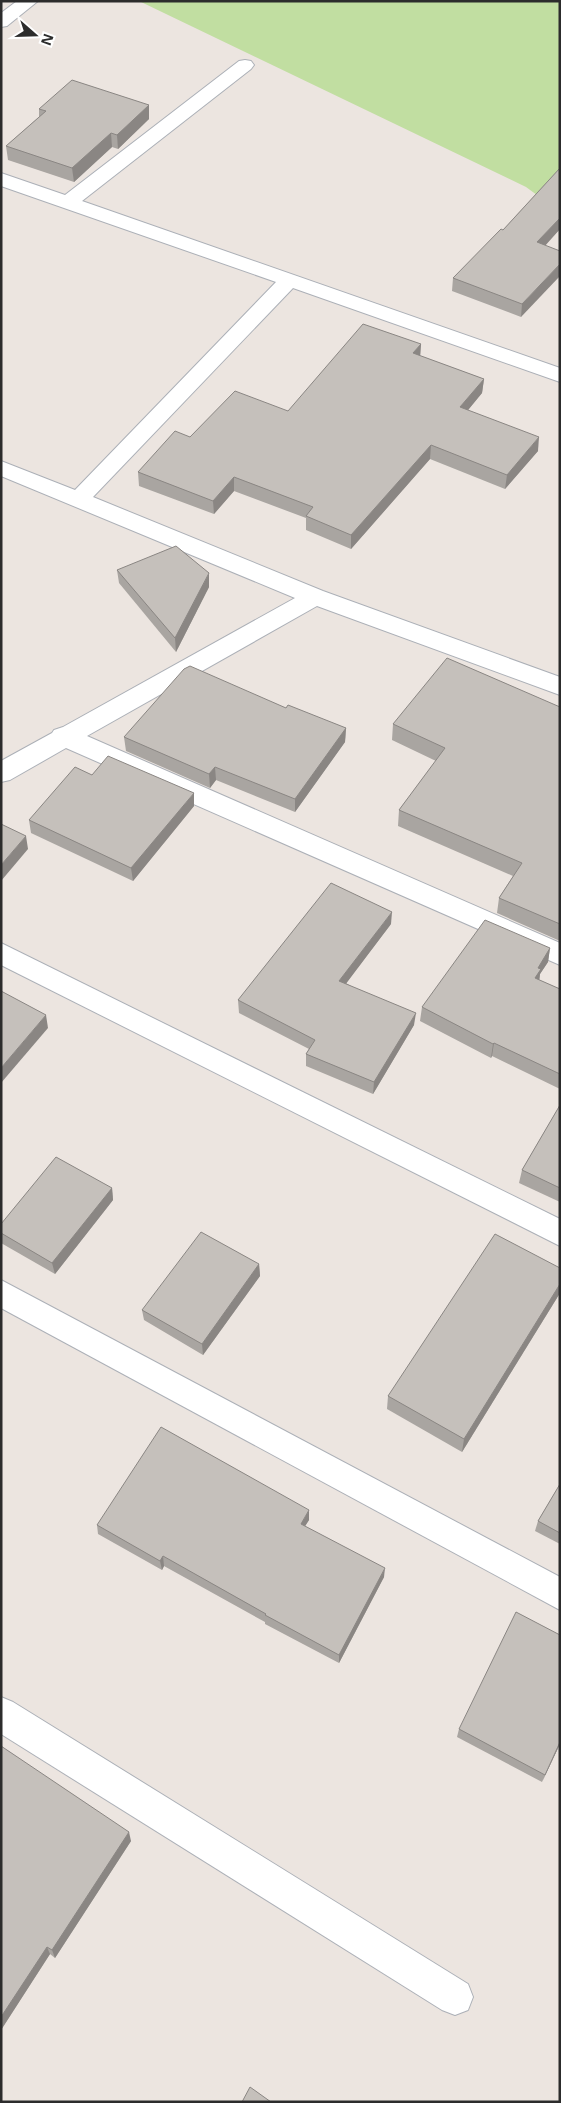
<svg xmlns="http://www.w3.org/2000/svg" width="561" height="2103" viewBox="0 0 561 2103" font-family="'Open Sans',sans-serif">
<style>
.green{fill:#c1dea1}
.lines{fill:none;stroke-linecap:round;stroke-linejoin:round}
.street-casing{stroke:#acb0b7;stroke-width:2}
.street{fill:#fff;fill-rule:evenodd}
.wall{fill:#a9a5a1}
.shaded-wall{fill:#8a8683}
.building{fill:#c5c0bb;stroke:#8a8683}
</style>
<rect width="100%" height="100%" fill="#ece5e0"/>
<!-- green -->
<path class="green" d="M 139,1 L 560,1 L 560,212 L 526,187 Z"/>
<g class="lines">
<defs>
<g id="street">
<path d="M 17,1 L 38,1 L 7,26 L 1,27 L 1,13 Z"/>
<path d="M 245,60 L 251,61 L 254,65 L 251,69 L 82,201 L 560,368 L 560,382 L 293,288 L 93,497 L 323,591 L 560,677 L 560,695 L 317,606 L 87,736 L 560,943 L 560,965 L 66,748 L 10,780 L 1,782 L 1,761 L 52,733 L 54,730 L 63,727 L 295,598 L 1,476 L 1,461 L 75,490 L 276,282 L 1,186 L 1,173 L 65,195 L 239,61 Z"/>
<path d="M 1,943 L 560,1219 L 560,1246 L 1,965 Z"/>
<path d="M 1,1280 L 560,1577 L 560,1610 L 1,1308 Z"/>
<path d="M 1,1697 L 13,1702 L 468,1984 L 473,1997 L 468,2010 L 455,2015 L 442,2010 L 1,1734 Z"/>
</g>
</defs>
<!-- street casing -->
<use href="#street" class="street-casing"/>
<!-- street -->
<use href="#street" class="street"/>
</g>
<!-- wall -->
<g class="wall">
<path d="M 149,105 L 149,119 L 118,149 L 112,147 L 74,182 L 8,160 L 6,146 L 39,117 L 39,109 Z"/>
<path d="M 560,168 L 560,229 L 545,245 L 521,317 L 452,291 L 453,278 L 503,230 Z"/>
<path d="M 421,344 L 420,356 L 484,379 L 482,393 L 468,410 L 538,451 L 505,489 L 430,459 L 351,549 L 306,530 L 306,518 L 234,491 L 214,514 L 139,486 L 138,472 L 190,437 L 288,411 Z"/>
<path d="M 117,570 L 209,587 L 176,652 L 119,583 Z"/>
<path d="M 560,707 L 560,941 L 497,913 L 499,898 L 513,876 L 398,826 L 399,810 L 436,761 L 392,740 L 393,724 Z"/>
<path d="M 286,708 L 346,728 L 345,742 L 295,812 L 216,780 L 210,788 L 126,751 L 124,737 Z"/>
<path d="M 92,775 L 194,806 L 133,881 L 31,833 L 29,820 Z"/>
<path d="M 391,924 L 346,983 L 414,1025 L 373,1094 L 306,1066 L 306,1054 L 309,1049 L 239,1013 L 238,1000 Z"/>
<path d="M 550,948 L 548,962 L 540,974 L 539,980 L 560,989 L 560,1089 L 492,1056 L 491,1058 L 420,1021 L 422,1007 Z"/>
<path d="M 560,1105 L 560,1202 L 519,1183 L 522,1170 Z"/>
<path d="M 112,1188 L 113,1200 L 55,1274 L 1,1243 L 1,1224 Z"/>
<path d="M 259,1264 L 260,1276 L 203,1355 L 144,1320 L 142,1310 Z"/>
<path d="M 560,1268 L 560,1293 L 462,1452 L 387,1409 L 388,1396 Z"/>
<path d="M 560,1484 L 560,1544 L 535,1531 L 538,1521 Z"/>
<path d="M 309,1520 L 305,1526 L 384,1577 L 339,1663 L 265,1624 L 265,1622 L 164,1566 L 162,1570 L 98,1534 L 97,1525 Z"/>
<path d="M 560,1635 L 560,1744 L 542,1782 L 457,1737 L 459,1729 Z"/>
<path d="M 1,1746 L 131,1841 L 55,1958 L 50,1954 L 1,2030 Z"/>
</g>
<!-- shaded-wall -->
<g class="shaded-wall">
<path d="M 149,105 L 149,119 L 118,149 L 117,135 Z"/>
<path d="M 111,133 L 112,147 L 74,182 L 72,168 Z"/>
<path d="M 560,218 L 560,229 L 536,256 L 537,242 Z"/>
<path d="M 560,264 L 560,276 L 521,317 L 522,304 Z"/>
<path d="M 421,344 L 420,358 L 413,353 Z"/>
<path d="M 484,379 L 482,393 L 459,421 L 460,407 Z"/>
<path d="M 539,437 L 538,451 L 505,489 L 507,475 Z"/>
<path d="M 431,445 L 430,459 L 351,549 L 351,535 Z"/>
<path d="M 234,477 L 234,491 L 214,514 L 213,501 Z"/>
<path d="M 209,573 L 209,587 L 176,652 L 175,638 Z"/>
<path d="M 346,728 L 345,742 L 295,812 L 295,799 Z"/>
<path d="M 215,767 L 216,780 L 210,788 L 209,774 Z"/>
<path d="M 194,793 L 194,806 L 133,881 L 131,868 Z"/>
<path d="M 26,836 L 28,849 L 1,881 L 1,865 Z"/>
<path d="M 392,912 L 391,924 L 339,993 L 339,981 Z"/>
<path d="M 550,948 L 548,962 L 540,974 L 539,983 L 535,978 L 538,968 Z"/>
<path d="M 416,1013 L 414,1025 L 373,1094 L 374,1082 Z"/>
<path d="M 46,1015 L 48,1028 L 1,1083 L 1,1068 Z"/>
<path d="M 494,1043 L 492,1056 L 491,1058 L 493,1044 Z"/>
<path d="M 112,1188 L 113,1200 L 55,1274 L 52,1263 Z"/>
<path d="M 259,1264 L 260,1276 L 203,1355 L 202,1344 Z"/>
<path d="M 560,1284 L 560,1293 L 462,1452 L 464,1439 Z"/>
<path d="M 309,1510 L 309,1520 L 300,1534 L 301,1524 Z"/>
<path d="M 163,1556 L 164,1566 L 162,1570 L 160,1561 Z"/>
<path d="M 385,1568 L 384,1577 L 339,1663 L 339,1655 Z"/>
<path d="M 560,1742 L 560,1744 L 542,1782 L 545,1775 Z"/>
<path d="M 129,1832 L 131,1841 L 55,1958 L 52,1950 Z"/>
<path d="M 47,1947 L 50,1954 L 1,2030 L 1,2017 Z"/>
</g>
<!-- building -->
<g class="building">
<path d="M 72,80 L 149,105 L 117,135 L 111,133 L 72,168 L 6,146 L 46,111 L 39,109 Z"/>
<path d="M 560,168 L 560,218 L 537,242 L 560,251 L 560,264 L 522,304 L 453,278 L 501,229 L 503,230 Z"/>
<path d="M 363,324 L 421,344 L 413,353 L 484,379 L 460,407 L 539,437 L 507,475 L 431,445 L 351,535 L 306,516 L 313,507 L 234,477 L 213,501 L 138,472 L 175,431 L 190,437 L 235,391 L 288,411 Z"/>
<path d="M 176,546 L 209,573 L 175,638 L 117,570 Z"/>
<path d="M 447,658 L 560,707 L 560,924 L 499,898 L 522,863 L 399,810 L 445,748 L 393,724 Z"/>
<path d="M 190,666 L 286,708 L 288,705 L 346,728 L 295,799 L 215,767 L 209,774 L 124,737 L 184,669 Z"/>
<path d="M 108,756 L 194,793 L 131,868 L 29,820 L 75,767 L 92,775 Z"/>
<path d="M 1,824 L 26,836 L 1,865 Z"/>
<path d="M 331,883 L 392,912 L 339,981 L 416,1013 L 374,1082 L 306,1054 L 315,1040 L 238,1000 Z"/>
<path d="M 485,920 L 550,948 L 538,968 L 541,969 L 535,978 L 560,989 L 560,1074 L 494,1043 L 493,1044 L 422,1007 Z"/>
<path d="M 1,991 L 46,1015 L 1,1068 Z"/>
<path d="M 560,1105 L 560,1188 L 522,1170 Z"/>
<path d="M 56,1157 L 112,1188 L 52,1263 L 1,1233 L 1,1224 Z"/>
<path d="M 201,1232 L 259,1264 L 202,1344 L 142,1310 Z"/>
<path d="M 495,1234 L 560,1268 L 560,1284 L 464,1439 L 388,1396 Z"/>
<path d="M 161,1427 L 309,1510 L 301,1524 L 385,1568 L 339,1655 L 265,1615 L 266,1614 L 163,1556 L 160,1561 L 97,1525 Z"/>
<path d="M 560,1484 L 560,1533 L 538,1521 Z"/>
<path d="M 516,1612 L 560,1635 L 560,1742 L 545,1775 L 459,1729 Z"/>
<path d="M 1,1746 L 129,1832 L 52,1950 L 47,1947 L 1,2017 Z"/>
<path d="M 250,2087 L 271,2102 L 242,2102 Z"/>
</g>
<!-- border -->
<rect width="561" height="2103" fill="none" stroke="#2c2c2c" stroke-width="5"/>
<!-- north arrow -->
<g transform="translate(35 35) rotate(110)" stroke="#ffffff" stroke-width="4" paint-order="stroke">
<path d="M0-4L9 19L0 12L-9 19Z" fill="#2c2c2c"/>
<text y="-8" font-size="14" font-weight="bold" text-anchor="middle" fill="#2c2c2c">N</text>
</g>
</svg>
